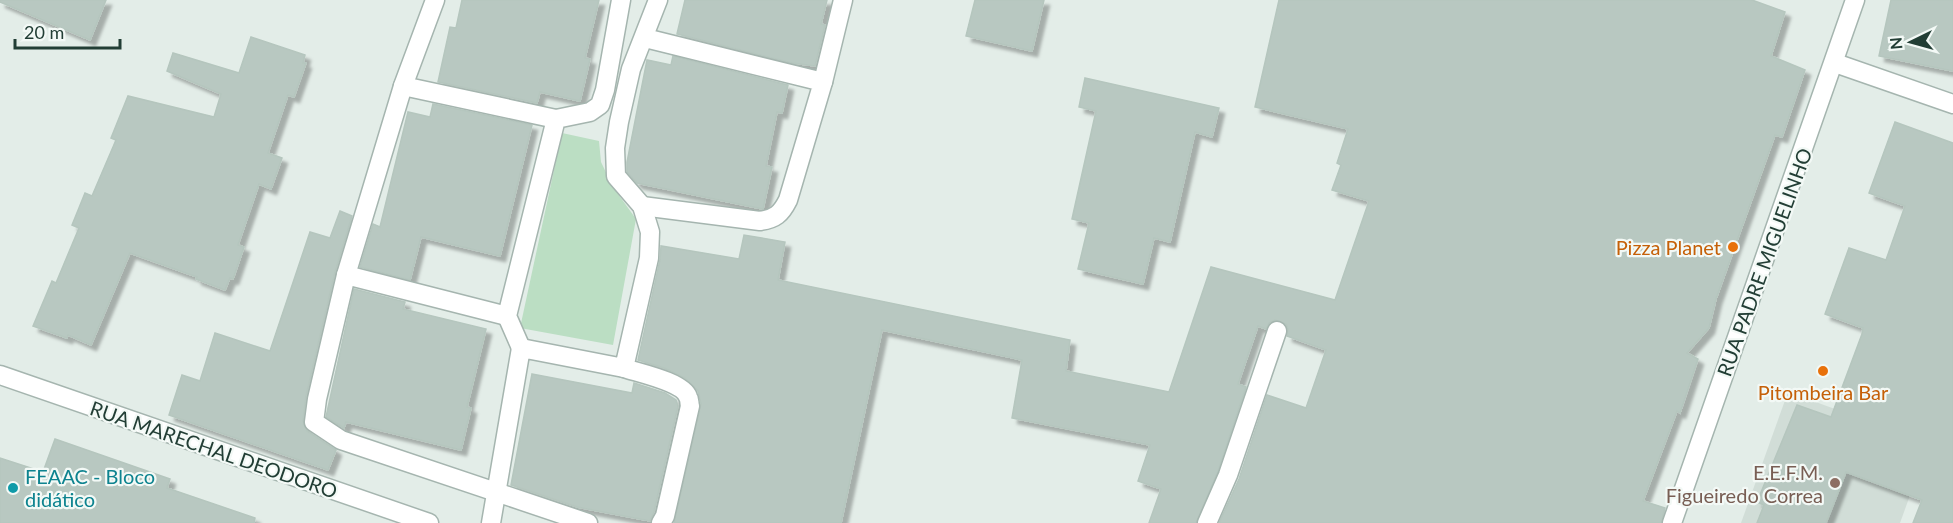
<svg xmlns="http://www.w3.org/2000/svg" width="1953" height="523" viewBox="0 0 1953 523" font-family="Lato,sans-serif">
<style>
.built{fill:#d1ddd7}
.green{fill:#bbdec3}
.building{fill:#b8c8c1;stroke:#b5c6be;stroke-width:1.5;filter:url(#shadow)}
.lines{fill:none;stroke-linecap:round;stroke-linejoin:round}
.minor-casing{stroke:#a5b5af;stroke-width:21}
.minor{stroke:#fff;stroke-width:18}
.food-dot{fill:#e8710a;stroke:#f3f9f6;stroke-width:2}
.education-dot{fill:#8d6e63;stroke:#f3f9f6;stroke-width:2}
.culture-dot{fill:#0f9aa8;stroke:#f3f9f6;stroke-width:2}
.labels{text-anchor:middle;dominant-baseline:central;stroke-width:4.5;stroke-linejoin:round;paint-order:stroke}
.food-label{font-size:20px;fill:#c56008;stroke:#f3f9f6;text-anchor:end}
.street-label{font-size:20px;fill:#223e35;stroke:#f3f9f6}
.education-label{font-size:20px;fill:#785e54;stroke:#f3f9f6;text-anchor:end}
.culture-label{font-size:20px;fill:#0d838f;stroke:#f3f9f6;text-anchor:start}
</style>
<defs>
<filter id="shadow"><feDropShadow dx="5.5" dy="5.5" stdDeviation="1.5" flood-color="#0004"/></filter>
</defs>
<rect width="100%" height="100%" fill="#e3ede8"/>
<!-- built -->
<path class="built" d="M 1788,392 L 1929,443 L 1900,523 L 1741,523 Z"/>
<!-- green -->
<path class="green" d="M 562,133 L 599,141 L 601,162 L 613,187 L 636,219 L 613,345 L 520,328 Z"/>
<!-- building -->
<g class="building">
<path d="M 0,0 L 106,0 L 90,40 L 0,2 Z"/>
<path d="M 462,0 L 599,0 L 585,58 L 590,59 L 580,101 L 540,92 L 537,103 L 438,82 L 450,27 L 456,28 Z"/>
<path d="M 685,0 L 827,0 L 821,24 L 825,25 L 815,66 L 792,63 L 677,34 Z"/>
<path d="M 975,0 L 1044,0 L 1032,51 L 966,36 Z"/>
<path d="M 1279,0 L 1752,0 L 1785,12 L 1771,56 L 1805,70 L 1782,137 L 1775,135 L 1716,299 L 1709,328 L 1687,353 L 1698,359 L 1680,413 L 1677,411 L 1643,501 L 1665,508 L 1661,523 L 1219,523 L 1239,479 L 1267,395 L 1306,408 L 1326,350 L 1287,336 L 1288,329 L 1286,324 L 1275,320 L 1269,323 L 1266,329 L 1258,326 L 1238,384 L 1246,387 L 1218,471 L 1196,523 L 1149,523 L 1161,489 L 1138,481 L 1150,445 L 1012,418 L 1022,360 L 882,330 L 841,523 L 674,523 L 701,404 L 698,391 L 685,378 L 664,368 L 638,360 L 660,260 L 661,246 L 739,259 L 744,235 L 785,242 L 778,280 L 1070,340 L 1066,371 L 1169,392 L 1211,267 L 1335,300 L 1369,201 L 1332,190 L 1341,165 L 1337,163 L 1348,129 L 1255,107 Z"/>
<path d="M 1891,0 L 1953,0 L 1953,71 L 1879,56 Z"/>
<path d="M 251,37 L 305,55 L 303,63 L 306,63 L 294,97 L 288,95 L 268,153 L 282,158 L 271,189 L 259,184 L 238,245 L 244,247 L 233,279 L 230,278 L 225,290 L 196,279 L 197,277 L 130,253 L 91,345 L 68,335 L 67,338 L 33,326 L 52,281 L 56,283 L 79,228 L 72,225 L 85,193 L 92,196 L 116,140 L 111,138 L 128,96 L 214,117 L 221,94 L 167,71 L 173,53 L 239,73 Z"/>
<path d="M 673,56 L 788,85 L 782,113 L 777,112 L 766,166 L 772,167 L 763,209 L 637,183 L 627,172 L 627,162 L 647,60 L 671,65 Z"/>
<path d="M 1085,78 L 1219,108 L 1212,137 L 1195,132 L 1170,242 L 1154,238 L 1143,284 L 1078,269 L 1089,223 L 1072,219 L 1096,111 L 1079,107 Z"/>
<path d="M 433,104 L 532,125 L 500,256 L 421,237 L 410,280 L 360,267 L 373,224 L 380,227 L 408,112 L 430,117 Z"/>
<path d="M 1895,122 L 1953,143 L 1953,523 L 1913,523 L 1922,500 L 1846,472 L 1826,523 L 1757,523 L 1764,505 L 1757,502 L 1797,405 L 1831,417 L 1862,334 L 1863,328 L 1825,314 L 1849,248 L 1886,260 L 1905,206 L 1869,193 Z"/>
<path d="M 340,211 L 352,216 L 335,272 L 306,396 L 303,421 L 307,431 L 336,450 L 328,470 L 169,415 L 182,375 L 200,381 L 215,333 L 270,351 L 310,232 L 330,238 Z"/>
<path d="M 354,289 L 405,302 L 403,309 L 486,329 L 467,407 L 471,408 L 461,450 L 346,422 L 344,428 L 326,417 Z"/>
<path d="M 532,374 L 632,393 L 634,383 L 665,393 L 676,400 L 678,406 L 654,512 L 650,521 L 577,507 L 511,485 Z"/>
<path d="M 55,439 L 170,479 L 167,488 L 255,518 L 254,523 L 0,523 L 0,458 L 43,472 Z"/>
</g>
<g class="lines">
<defs>
<g id="minor">
<path d="M 435,0 L 403,86 L 346,275 L 317,399 L 314,422 L 341,440 L 588,523"/>
<path d="M 1835,63 L 1953,104"/>
<path d="M 823,82 L 843,0"/>
<path d="M 403,86 L 556,119"/>
<path d="M 642,206 L 760,221 C 775,219 781,214 788,200 L 823,82 L 645,38"/>
<path d="M 346,275 L 507,316"/>
<path d="M 521,348 L 507,316 L 556,119 L 590,112 L 600,105 L 605,90 L 621,0"/>
<path d="M 624,368 C 639,373 683,382 688,397 C 690,400 689,403 690,406 L 665,516 L 661,523"/>
<path d="M 0,375 L 429,523"/>
<path d="M 491,523 L 521,348 L 624,368 L 649,258 L 650,232 L 642,206 L 616,176 L 615,148 L 619,122 L 631,69 L 658,0"/>
<path d="M 1207,523 L 1228,475 L 1277,331"/>
<path d="M 1672,523 L 1855,0"/>
</g>
</defs>
<!-- minor casing -->
<use href="#minor" class="minor-casing"/>
<!-- minor -->
<use href="#minor" class="minor"/>
</g>
<!-- markers -->
<g class="food-dot">
<circle cx="1733" cy="247" r="6"/>
<circle cx="1823" cy="371" r="6"/>
</g>
<circle class="education-dot" cx="1835" cy="483" r="6"/>
<circle class="culture-dot" cx="13" cy="488" r="6"/>
<g class="labels">
<!-- food labels -->
<g class="food-label">
<text x="1721" y="247">Pizza Planet</text>
<text x="1823" y="392" text-anchor="middle">Pitombeira Bar</text>
</g>
<!-- street labels -->
<g class="street-label">
<text transform="translate(1764 262) rotate(-70)">RUA PADRE MIGUELINHO</text>
<text transform="translate(214 449) rotate(19)">RUA MARECHAL DEODORO</text>
</g>
<!-- education labels -->
<g class="education-label">
<text x="1823" y="472">E.E.F.M.<tspan x="1823" dy="23">Figueiredo Correa</tspan></text>
</g>
<!-- culture labels -->
<g class="culture-label">
<text x="25" y="476">FEAAC - Bloco<tspan x="25" dy="23">didático</tspan></text>
</g>
</g>
<!-- north arrow -->
<g transform="translate(1911 42) rotate(265)" stroke="#f3f9f6" stroke-width="4.5" paint-order="stroke">
<path d="M0-4.5L10 22L0 15L-10 22Z" fill="#223e35"/>
<text y="-9" font-size="16" font-weight="bold" text-anchor="middle" fill="#223e35">N</text>
</g>
<!-- scale -->
<path d="M15 39v9h105v-9" fill="none" stroke="#223e35" stroke-width="3"/>
<text x="24" y="39" font-size="18" fill="#223e35" stroke="#f3f9f6" stroke-width="4.5" paint-order="stroke">20 m</text>
</svg>
